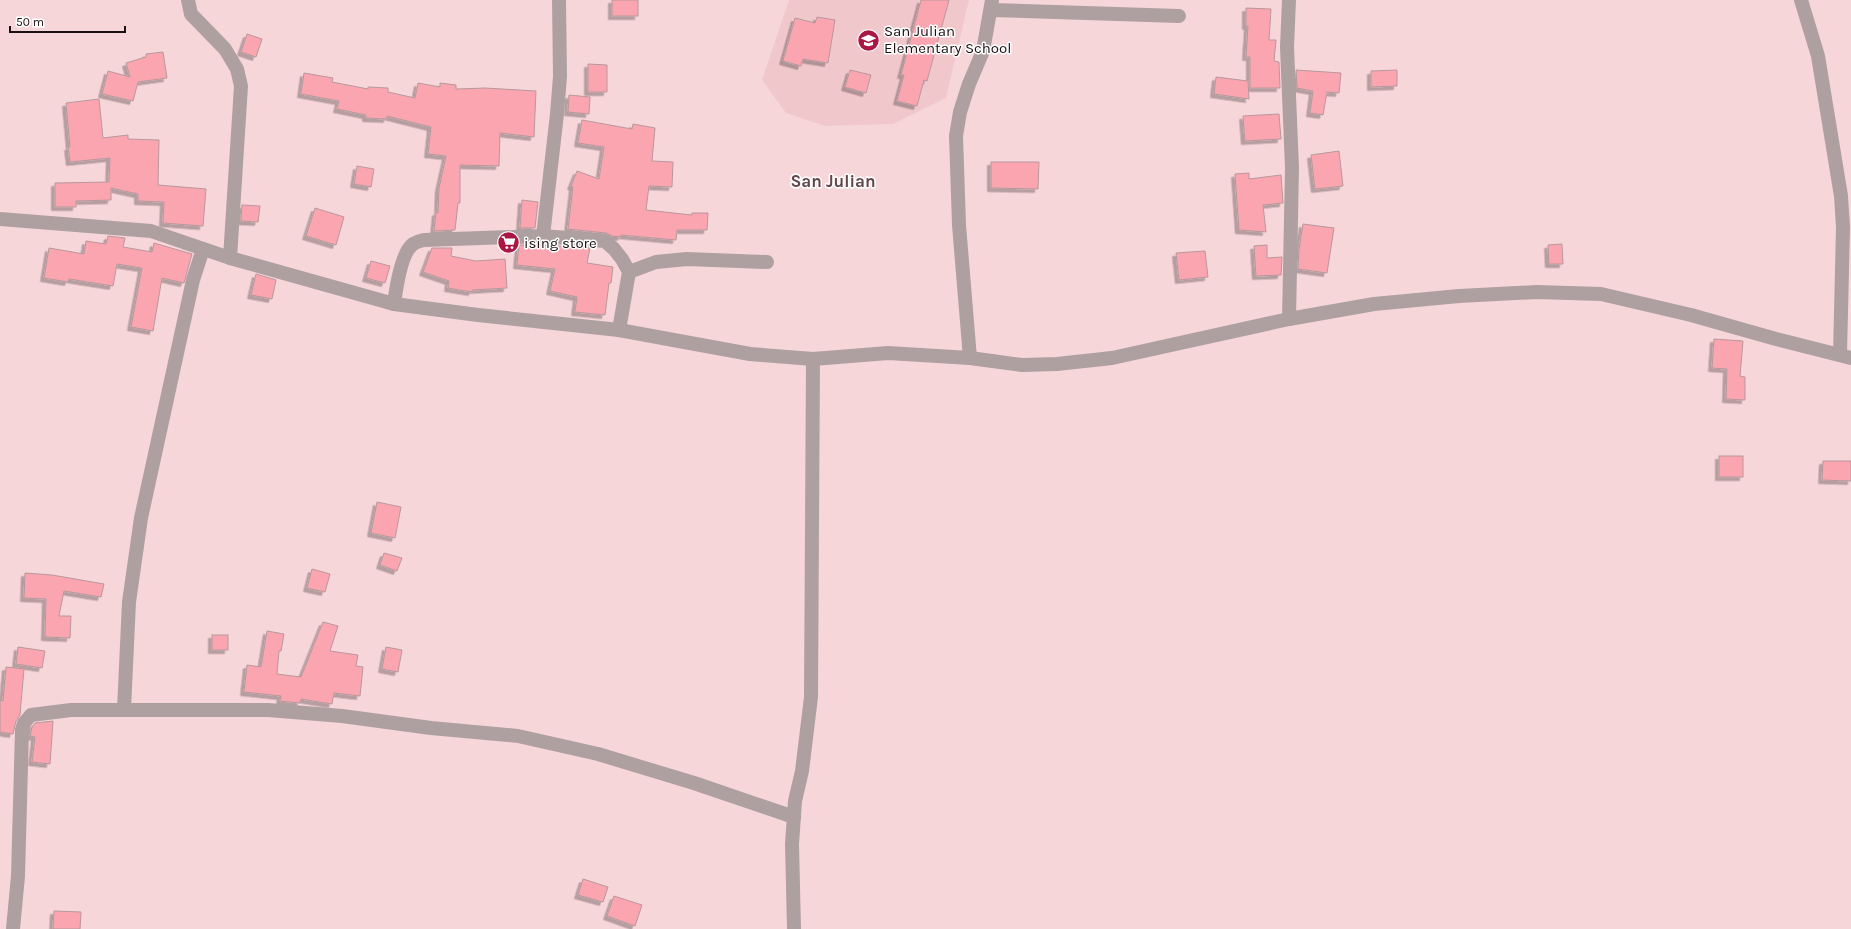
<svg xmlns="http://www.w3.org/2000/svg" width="1851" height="929" viewBox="0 0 1851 929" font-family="Karla,sans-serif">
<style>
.built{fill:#f0c8cc}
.building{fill:#fba5b1;stroke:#b6989b;filter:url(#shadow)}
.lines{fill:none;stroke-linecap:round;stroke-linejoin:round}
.minor{stroke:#aea0a1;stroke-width:14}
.labels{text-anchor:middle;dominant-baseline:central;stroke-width:3;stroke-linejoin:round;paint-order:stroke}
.poi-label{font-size:15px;fill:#1b1012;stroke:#fff;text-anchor:start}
.quarter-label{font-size:17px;font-weight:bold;fill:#61464a;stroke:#fff}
</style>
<defs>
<filter id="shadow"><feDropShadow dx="-3.5" dy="3.5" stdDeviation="0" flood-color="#0004"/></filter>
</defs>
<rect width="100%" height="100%" fill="#f7d6da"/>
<!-- built -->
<path class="built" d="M 789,0 L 969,0 L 946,98 L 893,124 L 825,126 L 786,113 L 762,80 Z"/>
<!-- building -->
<g class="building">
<rect x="612" y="0" width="26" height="16"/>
<path d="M 921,0 L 949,0 L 927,81 L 924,80 L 917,106 L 897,101 L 904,75 L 901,75 Z"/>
<path d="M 1246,8 L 1271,9 L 1269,40 L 1276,40 L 1274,61 L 1279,62 L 1280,88 L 1250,88 L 1250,57 L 1246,57 L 1248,26 L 1246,26 Z"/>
<path d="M 817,17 L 835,20 L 828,63 L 803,59 L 801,66 L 783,61 L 795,18 L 815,23 Z"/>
<path d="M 247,34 L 262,39 L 256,57 L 241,52 Z"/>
<path d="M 163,52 L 167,78 L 138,82 L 133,101 L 102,94 L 108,71 L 130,77 L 126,63 L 146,57 L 146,54 Z"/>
<path d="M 588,64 L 607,65 L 607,92 L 588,92 Z"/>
<path d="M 850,70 L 871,75 L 866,93 L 845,87 Z"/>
<path d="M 1296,70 L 1341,73 L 1339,93 L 1327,92 L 1323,115 L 1310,113 L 1313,91 L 1297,88 Z"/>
<path d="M 1397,70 L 1397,86 L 1371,87 L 1371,71 Z"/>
<path d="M 304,73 L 333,78 L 332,82 L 368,89 L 368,87 L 388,88 L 388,92 L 415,98 L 418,83 L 440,87 L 440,83 L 456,85 L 456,89 L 485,88 L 536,91 L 534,137 L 500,133 L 499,166 L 460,165 L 460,203 L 458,203 L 455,230 L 434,231 L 436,212 L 438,213 L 439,188 L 446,156 L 428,154 L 431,127 L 387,116 L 387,119 L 366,118 L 366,115 L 337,109 L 339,101 L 301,94 Z"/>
<path d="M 1216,77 L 1248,81 L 1249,99 L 1214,94 Z"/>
<path d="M 569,95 L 590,97 L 589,114 L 568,112 Z"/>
<path d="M 99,99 L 103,138 L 128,135 L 128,139 L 159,140 L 158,185 L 206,189 L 203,226 L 163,223 L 164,202 L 138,201 L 138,194 L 111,188 L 111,200 L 76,201 L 76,207 L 55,207 L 55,183 L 109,182 L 110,158 L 70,162 L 68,147 L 70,147 L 66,103 Z"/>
<path d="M 1279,114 L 1281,139 L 1245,141 L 1243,116 Z"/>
<path d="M 582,120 L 632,129 L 633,124 L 655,128 L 652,161 L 673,162 L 672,187 L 649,186 L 646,210 L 692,215 L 692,213 L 708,213 L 707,230 L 677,230 L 676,240 L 621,235 L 621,237 L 612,236 L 606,233 L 568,229 L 573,187 L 571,186 L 577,171 L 599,179 L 604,147 L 578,143 Z"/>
<path d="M 1339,151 L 1343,186 L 1315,189 L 1311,155 Z"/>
<path d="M 991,162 L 1039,162 L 1038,189 L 991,188 Z"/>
<path d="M 357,166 L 374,169 L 371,187 L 354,184 Z"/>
<path d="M 1249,173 L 1249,179 L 1281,175 L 1283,203 L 1263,205 L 1266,232 L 1239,230 L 1235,174 Z"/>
<path d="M 522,200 L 538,202 L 535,228 L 520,228 Z"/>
<path d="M 242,205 L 260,206 L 258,222 L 241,221 Z"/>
<path d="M 315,208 L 344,217 L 336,245 L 306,236 Z"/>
<path d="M 1303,224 L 1334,228 L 1327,273 L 1298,269 L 1299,250 Z"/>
<path d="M 108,236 L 125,238 L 123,247 L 152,252 L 154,243 L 192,254 L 184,283 L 162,278 L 153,331 L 131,327 L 142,268 L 117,264 L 113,286 L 69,279 L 68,282 L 44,278 L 49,248 L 84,254 L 86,241 L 106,244 Z"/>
<path d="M 1562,244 L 1563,264 L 1549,264 L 1548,245 Z"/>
<path d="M 519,245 L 543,245 L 590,248 L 587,263 L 613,267 L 611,283 L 609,283 L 605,315 L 575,312 L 577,297 L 550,291 L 555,269 L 517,265 Z"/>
<path d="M 1267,245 L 1267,258 L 1282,257 L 1281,275 L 1256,276 L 1254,246 Z"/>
<path d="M 432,248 L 452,248 L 451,256 L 476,261 L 505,259 L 507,288 L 472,290 L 472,292 L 448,288 L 449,281 L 423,272 Z"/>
<path d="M 1205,251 L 1208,277 L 1179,280 L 1176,253 Z"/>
<path d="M 371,261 L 390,266 L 385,283 L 366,278 Z"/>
<path d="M 256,274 L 276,280 L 272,299 L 251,295 Z"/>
<path d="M 1714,339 L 1743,341 L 1740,376 L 1745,377 L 1745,400 L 1726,399 L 1727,369 L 1712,368 Z"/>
<rect x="1719" y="456" width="24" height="21"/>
<path d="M 1823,461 L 1851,461 L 1851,481 L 1822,480 Z"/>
<path d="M 377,502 L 401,507 L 395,538 L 371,533 Z"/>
<path d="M 384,553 L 402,558 L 397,571 L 380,565 Z"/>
<path d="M 312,569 L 330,574 L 325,592 L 307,588 Z"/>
<path d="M 25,573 L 52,575 L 104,584 L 101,597 L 64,591 L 59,616 L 71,616 L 70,638 L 45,637 L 46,599 L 24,598 Z"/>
<path d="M 323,622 L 338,626 L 330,651 L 358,655 L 356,666 L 363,667 L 360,696 L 334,693 L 332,704 L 301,699 L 300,703 L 280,701 L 281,696 L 244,692 L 247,665 L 261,667 L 267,631 L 284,634 L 281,651 L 279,651 L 277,674 L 301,677 Z"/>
<rect x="212" y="635" width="16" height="15"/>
<path d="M 18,647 L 45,651 L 42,668 L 16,664 Z"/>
<path d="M 386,647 L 402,650 L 398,672 L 382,669 Z"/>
<path d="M 6,667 L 24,669 L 20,715 L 16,721 L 13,734 L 0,732 L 0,700 L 3,701 Z"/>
<path d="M 53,721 L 50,764 L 32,762 L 35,737 L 30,736 L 32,727 L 35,723 Z"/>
<path d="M 583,879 L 608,887 L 603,902 L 578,895 Z"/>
<path d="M 614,896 L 642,905 L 635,926 L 607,916 Z"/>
<path d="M 54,911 L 81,912 L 80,929 L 53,929 Z"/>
</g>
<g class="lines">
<!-- minor -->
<g class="minor">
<path d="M 188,0 L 191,14 L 225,49 L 237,69 L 241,86 L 230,258"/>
<path d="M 1289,0 L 1287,47 L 1292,168 L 1289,319"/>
<path d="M 1801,0 L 1818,56 L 1841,196 L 1843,227 L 1840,355"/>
<path d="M 992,10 L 1179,16"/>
<path d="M 0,219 L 151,231 L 230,258 L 394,304 L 478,315 L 619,330 L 750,354 L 813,359 L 888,353 L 970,358 L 1022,365 L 1057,364 L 1112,358 L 1289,319 L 1374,304 L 1459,296 L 1537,292 L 1601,294 L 1691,315 L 1776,339 L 1851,358"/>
<path d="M 543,236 L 605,241 L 614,249 L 622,259 L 629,272 L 619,330"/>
<path d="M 629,272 L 656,262 L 687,259 L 767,262"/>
<path d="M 394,304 C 396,289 401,254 412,245 C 415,242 420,241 424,240 L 543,236 L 557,114 L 560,76 L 559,0"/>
<path d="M 970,358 L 959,225 L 956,136 L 960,112 L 969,84 L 983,51 L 992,0"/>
<path d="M 124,709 L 129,602 L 141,518 L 193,280 L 203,249"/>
<path d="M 13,929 L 18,876 L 22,730 L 24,723 L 31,715 L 71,710 L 268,710 L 342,716 L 431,728 L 518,736 L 598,754 L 694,783 L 794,817"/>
<path d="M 794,929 L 792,844 L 795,801 L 802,771 L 811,697 L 813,359"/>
</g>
</g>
<!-- icons -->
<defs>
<symbol id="school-disc" viewBox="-11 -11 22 22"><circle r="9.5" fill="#ab1745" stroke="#fff"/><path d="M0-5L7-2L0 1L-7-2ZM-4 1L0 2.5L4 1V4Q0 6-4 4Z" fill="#fff"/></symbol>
<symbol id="supermarket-disc" viewBox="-11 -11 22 22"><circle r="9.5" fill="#ab1745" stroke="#fff"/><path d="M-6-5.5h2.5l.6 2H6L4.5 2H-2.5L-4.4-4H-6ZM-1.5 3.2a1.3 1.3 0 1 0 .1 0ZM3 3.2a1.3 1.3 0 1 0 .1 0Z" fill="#fff"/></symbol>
</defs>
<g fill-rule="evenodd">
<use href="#school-disc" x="856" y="28" width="25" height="25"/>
<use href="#supermarket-disc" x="496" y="230" width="25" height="25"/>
</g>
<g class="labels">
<!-- poi labels -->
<g class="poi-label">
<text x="884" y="31">San Julian<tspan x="884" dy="17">Elementary School</tspan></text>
<text x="524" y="243">ising store</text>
</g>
<!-- quarter labels -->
<g class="quarter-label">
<text x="833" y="181">San Julian</text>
</g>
</g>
<!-- scale -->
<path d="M10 26v6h115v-6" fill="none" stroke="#1b1012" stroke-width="2"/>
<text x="16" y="26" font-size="12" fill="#1b1012" stroke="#ffffff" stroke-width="3" paint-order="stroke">50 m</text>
</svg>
